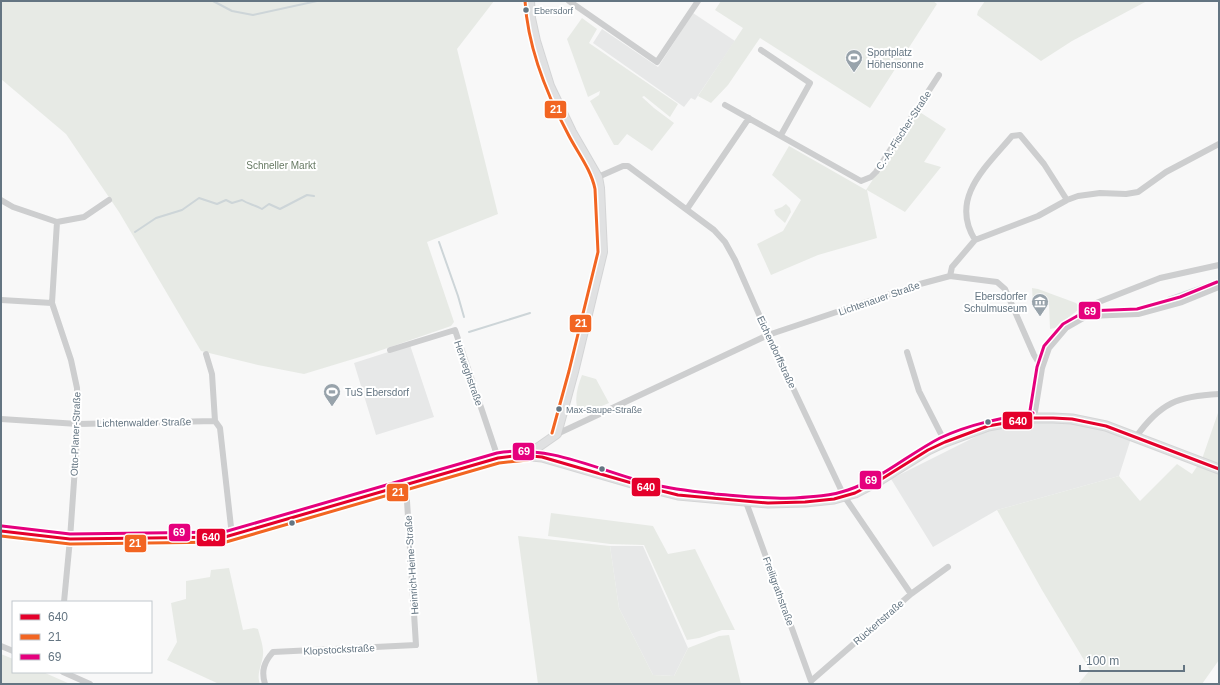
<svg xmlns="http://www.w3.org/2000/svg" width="1220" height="685" viewBox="0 0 1220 685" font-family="Helvetica,sans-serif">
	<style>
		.built { fill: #e7e8e8 }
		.green { fill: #e7eae5 }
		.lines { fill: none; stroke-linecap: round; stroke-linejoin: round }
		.stream { stroke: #cdd5d8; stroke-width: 2 }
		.secondary-casing { stroke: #d4d5d6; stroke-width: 10 }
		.primary-casing { stroke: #d4d5d6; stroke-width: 11 }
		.street { stroke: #cdcecf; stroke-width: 6 }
		.secondary { stroke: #e0e1e2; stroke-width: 8 }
		.primary { stroke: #e0e1e2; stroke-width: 9 }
		.bus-1-casing { stroke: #fff; stroke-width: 6 }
		.bus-2-casing { stroke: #fff; stroke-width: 6 }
		.bus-3-casing { stroke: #fff; stroke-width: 6 }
		.bus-1 { stroke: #e4002b; stroke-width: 3 }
		.bus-2 { stroke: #f26522; stroke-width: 3 }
		.bus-3 { stroke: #e5007d; stroke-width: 3 }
		.bus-dot { fill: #647582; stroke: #fff; stroke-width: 1.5 }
		.labels { text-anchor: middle; stroke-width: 4; stroke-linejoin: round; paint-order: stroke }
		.bus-label { font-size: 9px; fill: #647582; stroke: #fff; text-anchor: start }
		.poi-label { font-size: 10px; fill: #647582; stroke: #fff; text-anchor: start }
		.street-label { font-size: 10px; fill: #647582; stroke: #fff }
		.park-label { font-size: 10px; fill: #677a63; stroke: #fff }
		.line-badge { stroke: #fff; stroke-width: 1.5 }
		.badge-label { font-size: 11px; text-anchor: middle; font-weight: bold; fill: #fff }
	</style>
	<rect width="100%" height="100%" fill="#f8f8f8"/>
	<path class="built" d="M693 13 735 41 695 100 691 98 684 107 593 43 602 29 658 67Z
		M410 345 434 417 376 435 354 363Z
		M1039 414 1133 432 1119 476 997 510 933 547 891 479 1015 417Z
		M610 546H643L688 648 674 676 653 675 619 608Z"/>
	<path class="green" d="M1 1H494L457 49 498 214 427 242 454 322 451 326 373 353 304 374 258 365 201 351 119 212 66 134 1 79Z
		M721 1H933L937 4 870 108 760 38 728 85 711 103 698 96 743 28 715 10Z
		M985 1H1147L1072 41 1041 61 977 15 978 11Z
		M582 18 597 29 589 43 678 104 670 117 644 96 642 97 654 108 674 123 652 151 627 134 618 145H614L590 101 599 95 600 91 588 97 567 39Z
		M918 111 946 129 924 162 941 167 905 212 867 190 877 238 818 255 771 275 757 244 783 231 801 200 772 175 789 146 866 190Z
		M786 204 790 208 791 212 785 223 776 215 774 210 782 207Z
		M1032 288 1038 289 1076 303 1079 306 1078 310 1055 328 1050 329 1049 304 1033 303Z
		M582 375 596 379 609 403 580 415C573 402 577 388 582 375Z
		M1219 410V463L1202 459Z
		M1177 464 1192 474 1198 465 1219 473V660L1202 684H1078L1090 670 1042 590 997 510 1119 476 1140 501Z
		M551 513 653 526 668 554 695 549 735 630H722L699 638 687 640 644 545 610 544 548 536Z
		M518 536 610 546 619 608 653 675 674 676 688 648 719 636 729 635 741 684H538Z
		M229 568 243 630 254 628 258 629C260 637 264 647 263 655 262 665 256 674 260 684H219L167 660 177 642 171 603 186 599V581L210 577 211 570Z
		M1 654 13 659V672H43L70 684H1Z"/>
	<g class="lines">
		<path class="stream" d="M213 1 232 11 253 15 317 1
			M135 232 156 218 182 210 199 198 217 204 226 200 232 203 242 200C248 204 255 205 262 209L269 204 280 209 307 195 314 196
			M439 242 458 296 464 317
			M1168 298 1219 280
			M469 332 530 313"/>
		<defs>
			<path id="secondary" d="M527 455 557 434 574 372 603 252 600 188 598 177 572 132 550 86 536 41 531 18 530 1"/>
			<path id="primary" d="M1 531 70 539 225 537 498 458 521 455 542 457 642 486 678 495 768 503 805 502 834 499 855 493 880 480 928 450 945 442 988 426 1034 418H1053L1072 419 1106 426 1219 469"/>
		</defs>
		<use href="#secondary" class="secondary-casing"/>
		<use href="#primary" class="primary-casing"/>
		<path class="street" d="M569 1 657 62 698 1
			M761 50 810 83 781 135
			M725 105 861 181 871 177 876 172 939 75
			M598 177 623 166H628L714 230 725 242 735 260 768 335 844 496 911 594
			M1 200 13 207 57 222 84 217 109 200
			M687 209 749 118
			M57 222 52 303 71 360 77 388 78 424 70 539 64 602
			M975 240C949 198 986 167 1012 136L1020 135 1044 164 1067 200
			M950 276 952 267 975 240 1038 216 1067 200 1078 196 1100 193 1126 194 1138 192 1166 172 1219 144
			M1 300 52 303
			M1087 316 1086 307 1160 278 1219 265
			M390 350 455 330 498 458
			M907 352 919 391 945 442
			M206 354 212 374 215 421 220 428 232 536
			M1034 418 1042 368 1049 348 1066 328 1087 316 1138 314 1182 302 1219 287
			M1 419 78 424 215 421
			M557 434 768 335 920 284 950 276 997 282 1005 289 1034 355 1042 368
			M1136 437C1160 403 1178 396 1219 394
			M746 502 811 681 911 594 948 567
			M1 646 13 651
			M63 672 90 684
			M265 684C261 671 264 662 273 652L416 645 406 485"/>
		<use href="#secondary" class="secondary"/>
		<use href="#primary" class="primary"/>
		<defs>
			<path id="bus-1" d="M1 531 70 539 225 537 498 458 521 455 542 457 642 486 678 495 768 503 805 502 834 499 855 493 880 480 928 450 945 442 988 426 1034 418H1053L1072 419 1106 426 1219 469"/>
			<path id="bus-2" d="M525 1C528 48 546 93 568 134 577 152 591 169 595 189L598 252 569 371 552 433
				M1 536 70 544 226 542 499 463 528 460"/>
			<path id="bus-3" d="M1029 417 1037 367 1044 346 1063 324 1086 311 1137 309 1180 297 1217 282
				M2 526 70 534 224 532 497 453C548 444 598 470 647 483 669 489 692 491 715 494 741 496 768 499 794 498 812 497 831 496 848 490 881 479 909 454 940 438 970 424 1001 418 1033 413"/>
		</defs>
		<use href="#bus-1" class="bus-1-casing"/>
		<use href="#bus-2" class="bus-2-casing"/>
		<use href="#bus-3" class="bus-3-casing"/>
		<use href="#bus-1" class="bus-1"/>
		<use href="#bus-2" class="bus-2"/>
		<use href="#bus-3" class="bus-3"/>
	</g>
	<defs>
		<symbol id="stadium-pin" viewBox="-11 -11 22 30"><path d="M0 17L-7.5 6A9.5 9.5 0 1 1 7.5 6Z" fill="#98a3ab" stroke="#fff"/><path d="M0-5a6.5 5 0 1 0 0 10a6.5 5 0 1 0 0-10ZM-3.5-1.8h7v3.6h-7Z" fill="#fff"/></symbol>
		<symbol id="museum-pin" viewBox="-11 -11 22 30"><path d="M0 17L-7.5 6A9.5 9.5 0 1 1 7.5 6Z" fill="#98a3ab" stroke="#fff"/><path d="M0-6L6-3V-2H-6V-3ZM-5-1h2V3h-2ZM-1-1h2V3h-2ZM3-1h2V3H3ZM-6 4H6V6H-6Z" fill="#fff"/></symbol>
	</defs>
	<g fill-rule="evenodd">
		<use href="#stadium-pin" x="844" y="48" width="20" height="27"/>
		<use href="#museum-pin" x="1030" y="292" width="20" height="27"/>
		<use href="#stadium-pin" x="322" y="382" width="20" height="27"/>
	</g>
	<g class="bus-dot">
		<circle cx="526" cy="10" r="3.5"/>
		<circle cx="559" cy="409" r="3.5"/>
		<circle cx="988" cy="422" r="3.5"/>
		<circle cx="602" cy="469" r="3.5"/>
		<circle cx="292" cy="523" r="3.5"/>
	</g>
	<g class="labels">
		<g class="bus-label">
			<text x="534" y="14">Ebersdorf</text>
			<text x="566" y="413">Max-Saupe-Straße</text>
		</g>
		<g class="poi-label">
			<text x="867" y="56">Sportplatz<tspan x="867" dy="12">Höhensonne</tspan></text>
			<text x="1027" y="300" text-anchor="end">Ebersdorfer<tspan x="1027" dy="12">Schulmuseum</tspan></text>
			<text x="345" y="396">TuS Ebersdorf</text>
		</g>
		<g class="street-label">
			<text transform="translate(903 130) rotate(-57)" y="4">C.-A.-Fischer-Straße</text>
			<text transform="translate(879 298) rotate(-19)" y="4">Lichtenauer Straße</text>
			<text transform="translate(777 352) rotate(65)" y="4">Eichendorffstraße</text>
			<text transform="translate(469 373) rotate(71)" y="4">Herweghstraße</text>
			<text transform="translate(144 422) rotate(-1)" y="4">Lichtenwalder Straße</text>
			<text transform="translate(75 434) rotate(-88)" y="4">Otto-Planer-Straße</text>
			<text transform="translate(411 565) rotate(-94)" y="4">Heinrich-Heine-Straße</text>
			<text transform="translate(779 591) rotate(70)" y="4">Freiligrathstraße</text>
			<text transform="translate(878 622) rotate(-41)" y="4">Rückertstraße</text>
			<text transform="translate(339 649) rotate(-3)" y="4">Klopstockstraße</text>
		</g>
		<g class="park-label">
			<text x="281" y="169">Schneller Markt</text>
		</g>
	</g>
	<g class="line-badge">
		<rect x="544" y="100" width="23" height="19" rx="4" fill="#f26522"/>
		<rect x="1078" y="301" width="23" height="19" rx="4" fill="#e5007d"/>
		<rect x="569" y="314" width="23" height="19" rx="4" fill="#f26522"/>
		<rect x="1002" y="411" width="31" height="19" rx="4" fill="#e4002b"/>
		<rect x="512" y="442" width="23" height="19" rx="4" fill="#e5007d"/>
		<rect x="859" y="470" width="23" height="20" rx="4" fill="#e5007d"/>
		<rect x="631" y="477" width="30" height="20" rx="4" fill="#e4002b"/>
		<rect x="386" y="483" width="23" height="19" rx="4" fill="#f26522"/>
		<rect x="168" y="523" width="23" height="19" rx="4" fill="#e5007d"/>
		<rect x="196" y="528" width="30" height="19" rx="4" fill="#e4002b"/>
		<rect x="124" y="534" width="23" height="19" rx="4" fill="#f26522"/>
	</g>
	<g class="badge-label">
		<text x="556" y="113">21</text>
		<text x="1090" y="315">69</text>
		<text x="581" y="327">21</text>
		<text x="1018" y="425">640</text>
		<text x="524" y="455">69</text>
		<text x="871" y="484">69</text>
		<text x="646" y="491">640</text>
		<text x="398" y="496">21</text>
		<text x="179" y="536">69</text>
		<text x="211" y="541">640</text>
		<text x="135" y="547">21</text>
	</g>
	<rect width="1220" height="685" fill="none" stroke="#647582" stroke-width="4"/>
	<rect x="12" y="601" width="140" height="72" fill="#ffffff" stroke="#c1c8cd"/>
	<rect x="20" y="614" width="20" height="6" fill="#e4002b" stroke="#c1c8cd"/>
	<text x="48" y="621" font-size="12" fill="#647582">640</text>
	<rect x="20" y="634" width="20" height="6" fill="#f26522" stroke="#c1c8cd"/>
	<text x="48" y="641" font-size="12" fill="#647582">21</text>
	<rect x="20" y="654" width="20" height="6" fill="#e5007d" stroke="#c1c8cd"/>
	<text x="48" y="661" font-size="12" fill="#647582">69</text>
	<path d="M1080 665v6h104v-6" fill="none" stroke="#647582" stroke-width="2"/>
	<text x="1086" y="665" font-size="12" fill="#647582" stroke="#ffffff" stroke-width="3" paint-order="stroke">100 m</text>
</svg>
